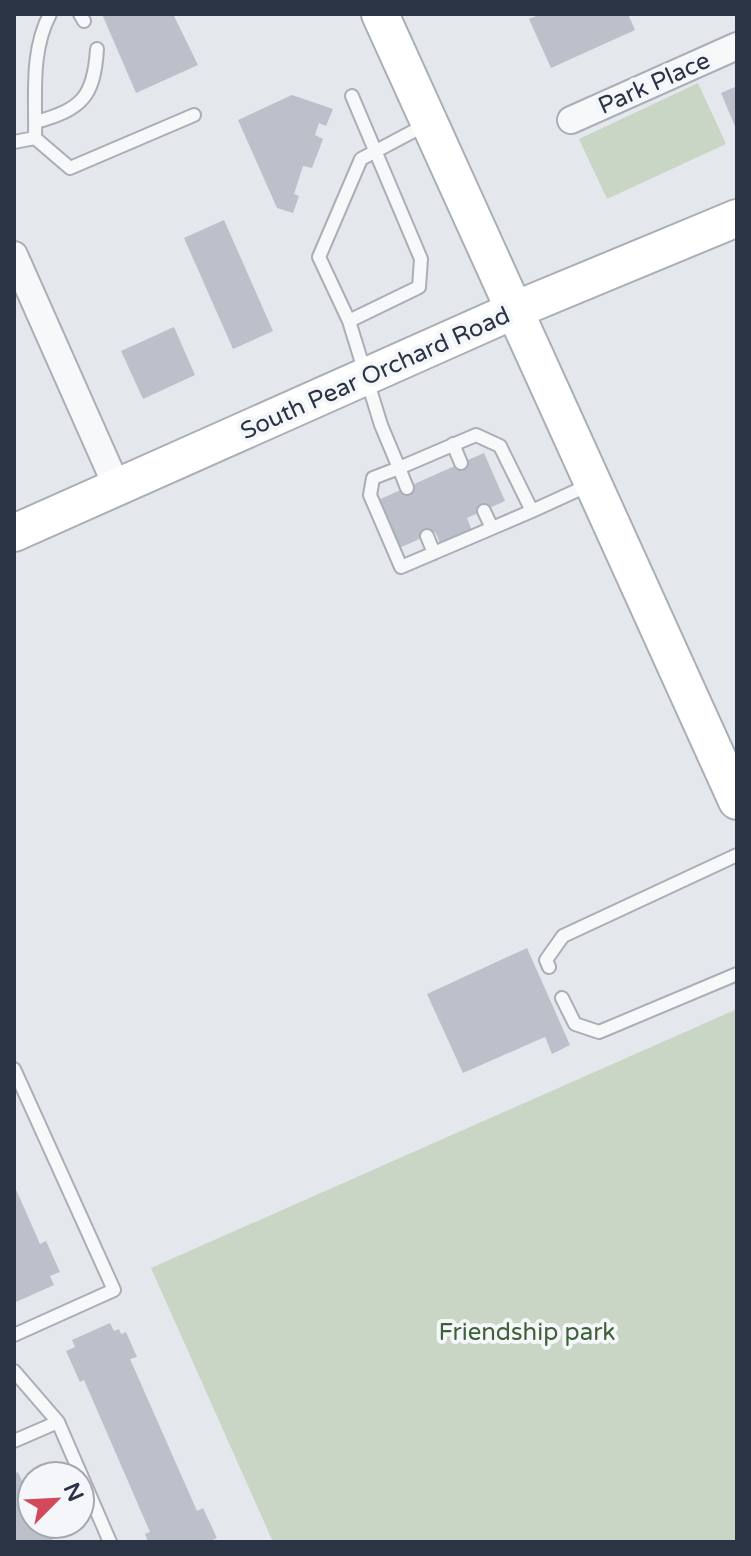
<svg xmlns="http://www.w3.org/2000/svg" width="751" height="1556" viewBox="0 0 751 1556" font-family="'Varela Round',sans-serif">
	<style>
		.green { fill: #c9d6c5 }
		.building { fill: #bbc0ca }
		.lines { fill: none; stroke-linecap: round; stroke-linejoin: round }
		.lane-casing { stroke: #a9aeb7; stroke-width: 16 }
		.street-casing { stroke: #a9aeb7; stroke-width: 30 }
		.secondary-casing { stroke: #a9aeb7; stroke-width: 40 }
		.lane { stroke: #f7f8fa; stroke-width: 12 }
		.street { stroke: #f7f8fa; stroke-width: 26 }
		.secondary { stroke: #fff; stroke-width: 36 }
		.labels { text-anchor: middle; stroke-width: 8; stroke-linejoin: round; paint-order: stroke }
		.street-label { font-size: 24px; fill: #2b3445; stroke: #f4f6f9 }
		.park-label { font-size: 24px; fill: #3f6138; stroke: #f4f6f9 }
	</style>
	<rect width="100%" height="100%" fill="#e4e7ec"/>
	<path class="green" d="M698 83 726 144 607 199 579 139Z
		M737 1009V1542H273L151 1268Z"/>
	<path class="building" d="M102 14H173L198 65 136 93Z
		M541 14H628L635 30 551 68 529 19Z
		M737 86V131L721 93Z
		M292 95 333 109 326 126 319 123 315 135 323 139 312 168 303 166 294 194 299 196 293 213 277 208 238 120Z
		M224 220 273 331 233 349 184 238Z
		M174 327 195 375 143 399 121 351Z
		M484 453 505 501 467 518 472 531 441 545 435 532 397 549 376 501Z
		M527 948 570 1045 552 1054 545 1037 463 1073 427 994Z
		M14 1185 40 1244 46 1241 60 1272 50 1276 54 1285 16 1302Z
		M110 1323 114 1331 119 1329 121 1334 126 1332 137 1357 130 1359 197 1511 203 1508 217 1538 208 1542H148L145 1534 150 1532 84 1380 80 1382 66 1351 75 1347 72 1340Z
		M18 1472 22 1481 27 1478 29 1484 32 1483V1524H45L53 1542H14V1474Z"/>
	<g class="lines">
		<defs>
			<path id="lane" d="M80 14 84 21
				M36 122C82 109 94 97 97 49
				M35 138C36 96 30 52 50 14
				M14 142 35 138 70 168 194 115
				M349 321 419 287 421 259 352 96
				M453 444 461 463
				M407 488 399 468 373 478 370 495 401 567 532 511 500 446 476 435 399 468 381 425 349 321 319 257 361 159 427 124
				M484 511 492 528
				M532 511 591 484
				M427 536 434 553
				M549 967 546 960 563 936 737 855
				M562 998 575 1024 599 1032 737 974
				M14 1069 114 1290 14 1335
				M14 1371 58 1422 110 1542
				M14 1441 58 1422"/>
			<path id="street" d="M571 120 737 46
				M14 255 117 487"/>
			<path id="secondary" d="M380 14 737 801
				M14 533 515 310 737 218"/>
		</defs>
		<use href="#lane" class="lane-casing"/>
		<use href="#street" class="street-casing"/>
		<use href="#secondary" class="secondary-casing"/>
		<use href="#lane" class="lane"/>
		<use href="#street" class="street"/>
		<use href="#secondary" class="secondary"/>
	</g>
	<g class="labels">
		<g class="street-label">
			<text transform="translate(654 83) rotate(-24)" y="8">Park Place</text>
			<text transform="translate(375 373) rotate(-24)" y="8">South Pear Orchard Road</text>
		</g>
		<g class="park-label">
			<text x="527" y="1340">Friendship park</text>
		</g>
	</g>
	<rect width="751" height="1556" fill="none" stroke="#2b3445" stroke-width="32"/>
	<g transform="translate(56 1500) rotate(66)"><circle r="38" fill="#f4f6f9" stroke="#a4a8b1" stroke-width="2"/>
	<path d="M0-6L14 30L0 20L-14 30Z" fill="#d1495b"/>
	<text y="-12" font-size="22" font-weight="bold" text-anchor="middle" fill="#2b3445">N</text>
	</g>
</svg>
